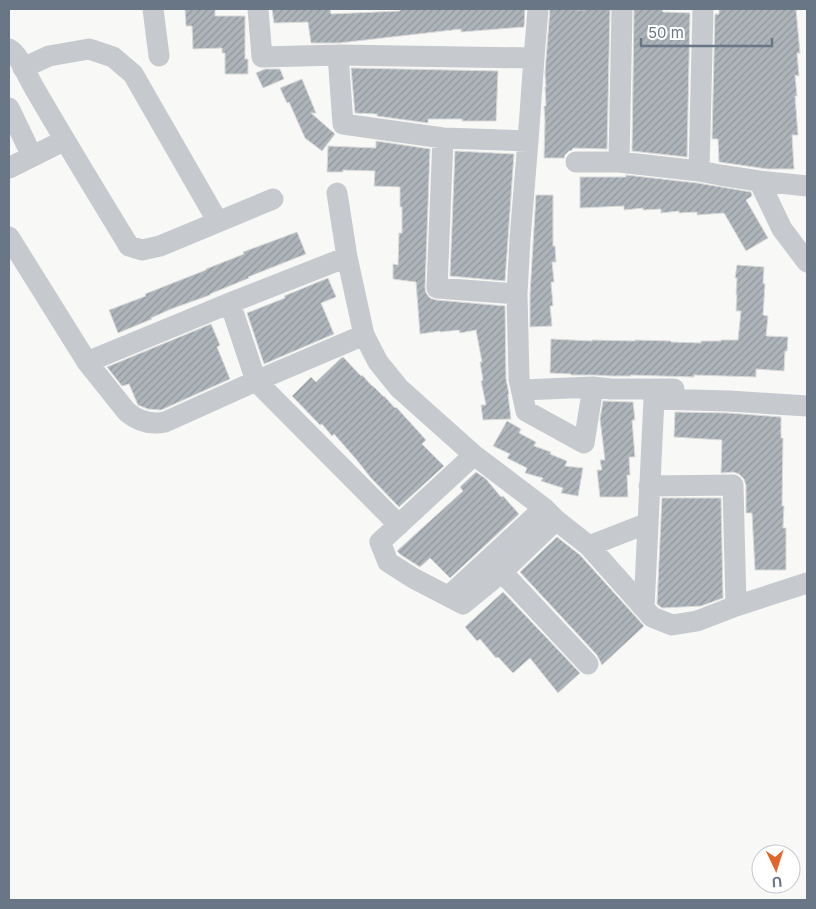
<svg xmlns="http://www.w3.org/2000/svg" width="816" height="909" viewBox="0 0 816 909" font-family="Inter,sans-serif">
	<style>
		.building { fill: url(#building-hatch); stroke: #dadad8 }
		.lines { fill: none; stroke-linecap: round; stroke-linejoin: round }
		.minor { stroke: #c6c9cd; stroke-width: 21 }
	</style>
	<defs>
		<pattern id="building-hatch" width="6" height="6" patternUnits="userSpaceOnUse" patternTransform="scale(1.25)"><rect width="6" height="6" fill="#adb4ba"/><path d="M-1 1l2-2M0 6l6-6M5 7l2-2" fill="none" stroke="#91979d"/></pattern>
	</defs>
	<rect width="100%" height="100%" fill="#f8f8f6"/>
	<path class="building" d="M185 9H215V16H245V59H248V74H225V53H222V48L193 49 192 26H186Z
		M272 9H330L331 14 400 11V9H525L524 27 461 32V29L339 43H311L308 22 274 23Z
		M550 9 585 10V9H610L607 149 573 148 572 150 569 151 565 155 564 158H544L545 121 544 106H546L545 87H546L545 73Z
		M634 9H662L663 12 690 13 687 157 632 151Z
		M719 9H796L800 53H797L799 76 795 75 797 96H795L798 135H792L794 169H768L719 162 718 139H712L715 14H719Z
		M351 68 498 71 496 121H462V119H428V123L377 116V114L355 113Z
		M265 69H280L284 79 263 88 256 73Z
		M302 79 316 113H311L335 134 322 151 305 138 289 102 287 103 280 88Z
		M376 141 430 149 425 288 426 293 430 298 436 300 505 306 506 379 509 394H508L511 419 483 420 481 405H486L481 381 483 380 480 362H482L476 330 460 333 459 330 440 332V331L420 334 416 282 393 279V264L398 265 399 233H402V207H400V187L374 186 375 171 343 170V172H327L328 146 376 148Z
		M455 151 514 154 505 281 450 276Z
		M626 175 697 183 751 192 752 196 746 200 768 238 746 251 724 213 697 215V212L679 213V211L661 213V209L643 210V208L624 210V206L580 208V177H626Z
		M536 195H553V246H555L556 262H552L554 282H551L553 306H550L552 326 530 327V294Z
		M297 232 306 254 248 277 249 278 210 294V295L171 309 151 318 152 319 118 333 109 310 146 296 145 294 206 270V269L244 254 243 252Z
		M737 265 764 267 763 283 765 284 763 315 768 316 766 336 788 337 787 351H785L784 371 756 369V377L694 375V377L630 375 631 376H612L594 375H571V374L550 373 551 339 592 341V340L635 341V340L671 341V342L701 343V341H721V340H738L741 311H736L737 295H736L737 278H735Z
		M328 278 336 297 321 303 334 334 264 364 247 313 285 298 284 296Z
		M211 324 220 345 217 347 230 379 161 410 148 409 138 405 129 384 122 386 107 367Z
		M343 357 361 376 362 375 372 386H373L384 397V396L395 408 396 407 417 430 426 440 422 444 444 466 399 507 371 478 356 459 334 434 332 436 322 424 320 425 292 396 311 377 316 382 340 359Z
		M603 401 633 402 635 420H632L635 457H629L630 475H627L628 497H600L597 470H602L600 460H605L600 419Z
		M675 412 728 413 781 417V438H783L782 506H784L783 528H786V570H755L752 513H746V485L744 479 739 474 733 472 721 473 722 440 674 437Z
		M507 421 521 429 519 433 536 442 534 446 551 452 550 454 567 461 565 466 583 468 578 496 561 493 563 488 541 481 543 478 525 473 527 468 507 458 510 454 493 446Z
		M476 472 486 479 501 497 503 496 519 514 450 578 430 558 420 567 401 555 397 551 463 491 460 487Z
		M662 498H721L723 598 701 606 662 608 657 604Z
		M557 537 580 555 644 626 602 665 597 655 520 572Z
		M503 592 580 673 558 693 530 658 513 673 498 657 496 658 480 639 477 641 465 627Z"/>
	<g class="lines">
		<path class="minor" d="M153 9 159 56
			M258 9 262 57 338 55 534 58 528 141 520 239 517 294 519 379 526 411 584 443 593 387
			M9 49C18 53 27 75 32 84 63 138 96 192 129 246L142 250 160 246 273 199
			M338 55 343 124 443 138 528 141
			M534 58 538 9
			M23 68 49 56 89 49 113 57 133 74 218 222
			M9 108 32 156
			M443 138 437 288 517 294
			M576 162H619L699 171 720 175 759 181 782 229 807 262
			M619 162 622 9
			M9 168 65 140
			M699 171 703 9
			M759 181 807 186
			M337 193 347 257 364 335
			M9 237 87 362 127 412C138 421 151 425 165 422L256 381 364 335 378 362 399 388 474 455 544 508 556 520 589 546 652 617 672 625 697 621 736 606 807 583
			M230 303 256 381 399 525
			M87 362 230 303 347 257
			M522 390 593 387 611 389H674
			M474 455 380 542 388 562 413 578 463 604 502 572 556 520
			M649 486 733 485 736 606
			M589 546 648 523
			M502 572 588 664
			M449 596 544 508
			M644 608 654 399 729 401 807 406"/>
	</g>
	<rect width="816" height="909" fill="none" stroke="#687686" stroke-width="20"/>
	<g transform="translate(776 869) rotate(176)"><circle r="24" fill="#ffffff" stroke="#c3c8cf"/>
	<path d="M0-4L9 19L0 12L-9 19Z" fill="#e2652c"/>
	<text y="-8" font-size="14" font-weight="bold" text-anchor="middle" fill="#687686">U</text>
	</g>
	<path d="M641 38v8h131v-8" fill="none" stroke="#687686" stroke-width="2.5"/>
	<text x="648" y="38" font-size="15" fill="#687686" stroke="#ffffff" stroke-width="4" paint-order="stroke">50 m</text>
</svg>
